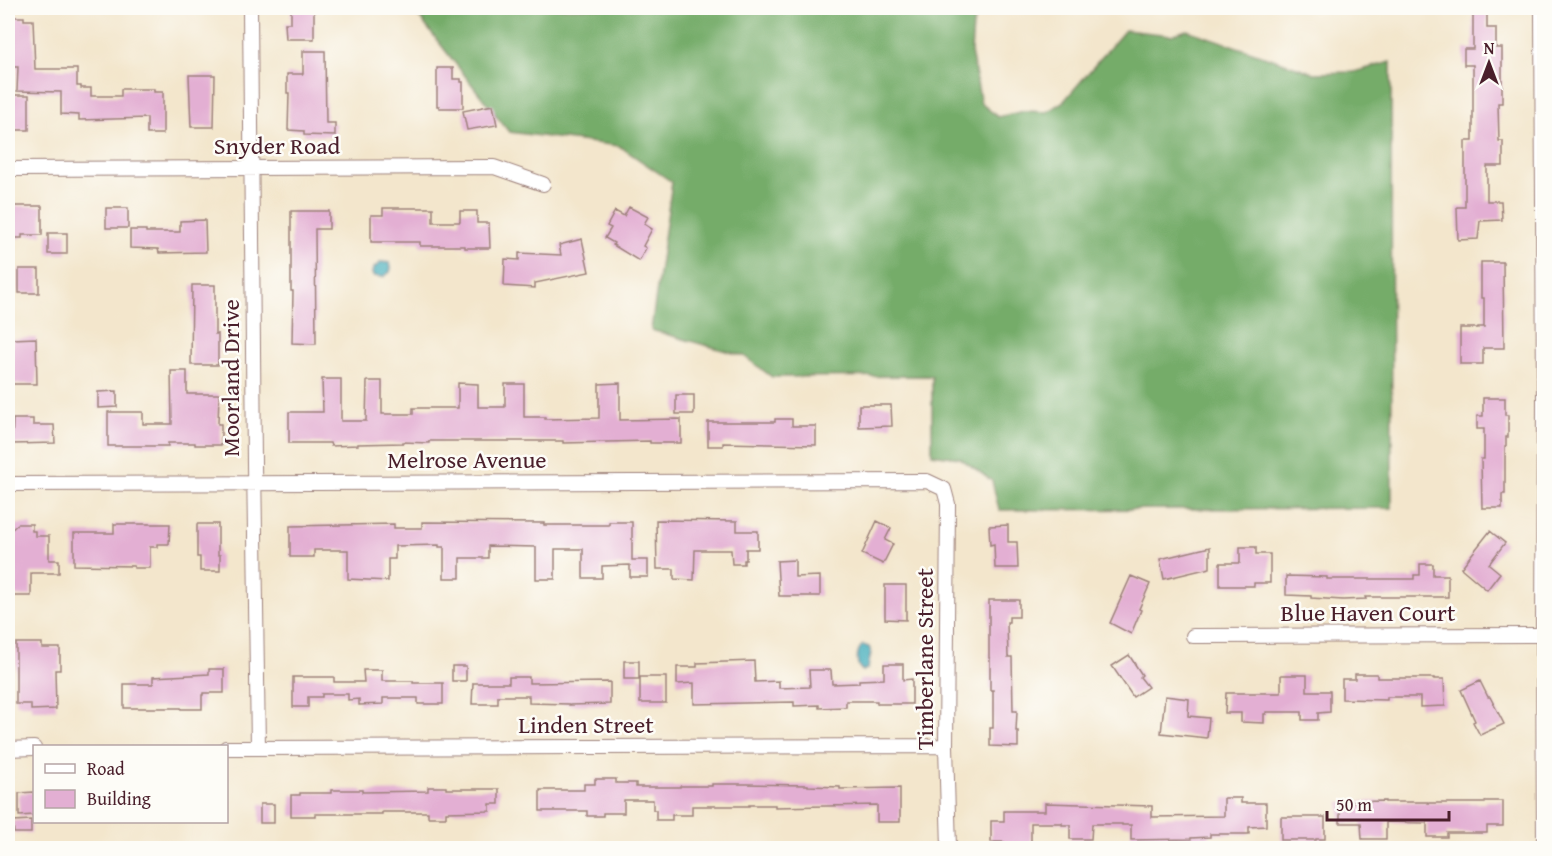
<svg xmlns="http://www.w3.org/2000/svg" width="1552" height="856" viewBox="0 0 1552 856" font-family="'Gentium Book Plus',serif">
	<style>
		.forest { fill: #75ac69; stroke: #60664a; stroke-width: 1.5 }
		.water { fill: #3cabba; stroke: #436572; stroke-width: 1.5 }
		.building { fill: #e3afd3 }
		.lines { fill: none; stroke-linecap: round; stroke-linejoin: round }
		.street-casing { stroke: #9e827c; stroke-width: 16 }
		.street { stroke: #fff; stroke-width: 14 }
		.labels { text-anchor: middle; stroke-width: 5; stroke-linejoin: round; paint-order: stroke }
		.street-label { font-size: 24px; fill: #4a1f2b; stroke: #fdfcf7 }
	</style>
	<rect width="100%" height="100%" fill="#fdfcf7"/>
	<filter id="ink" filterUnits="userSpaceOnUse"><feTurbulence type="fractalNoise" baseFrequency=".0167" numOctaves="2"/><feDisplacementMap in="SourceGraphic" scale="12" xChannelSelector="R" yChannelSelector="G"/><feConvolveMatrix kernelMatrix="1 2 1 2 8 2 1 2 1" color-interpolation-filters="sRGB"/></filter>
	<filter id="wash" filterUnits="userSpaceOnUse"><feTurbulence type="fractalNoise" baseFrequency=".008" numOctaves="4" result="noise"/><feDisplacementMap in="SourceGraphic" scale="24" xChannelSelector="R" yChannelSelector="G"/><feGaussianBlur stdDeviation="1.35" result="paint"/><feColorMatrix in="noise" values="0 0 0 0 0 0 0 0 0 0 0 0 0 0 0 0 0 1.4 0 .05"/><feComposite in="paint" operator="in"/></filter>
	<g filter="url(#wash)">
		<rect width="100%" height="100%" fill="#f3e6cc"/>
		<path class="forest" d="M412 8H977L979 12 973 25 971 52 981 103 998 117 1024 111 1047 112 1064 101 1125 30 1171 35 1187 30 1314 73 1354 72 1391 62 1392 508 999 510 992 481 960 458 932 454V376L772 377 744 356 651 330 672 182 619 146 509 132Z"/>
		<path class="water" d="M381 262 390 263 391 268 390 272 383 277 373 276 372 273 373 269Z
			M863 645 869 647 871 652 868 668 863 671C855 666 856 650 863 645Z"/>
		<g id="blocks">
			<path class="building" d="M291 8H314V39H286L285 23H291Z
				M1473 8H1487V28H1496V48H1502V103H1498L1499 141H1503V166H1487V201H1501L1502 220 1480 221 1478 239 1458 240 1457 207H1465V141H1473V65H1464V49H1473Z
				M8 17H24V20H33L35 69H77V86H81V88H91V96H121V89H154V92H163V134H147V118L79 120V115L61 114V92L17 91 18 67H8Z
				M303 51H325L326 123H335V136L304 135V131L288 130 289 93H287V74H303Z
				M437 68H453V79H461V82H463V108H439V106H437Z
				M189 75H215L214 127H191Z
				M9 95H29V130H9V120H8Z
				M493 105 497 125 467 130 463 111Z
				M8 206H42V235H22V238H8Z
				M629 207 648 217 644 224 652 229 643 246 646 248 639 261 613 245 614 243 605 238 611 228 607 226 615 211 624 216Z
				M106 208H128V228H106Z
				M383 208H433V222H460V211H477V223H489L490 248H465V246H420V242H371V215H383Z
				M291 211H329V229H315L316 344 292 343 293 291H291Z
				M205 220 206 252 159 253 158 249 130 248V230H146V232H180V221Z
				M48 233H67V254H48Z
				M582 239 589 272 535 283V288L504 286 505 259 519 260V253L561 255 559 245Z
				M1481 262H1503L1504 348H1483V364H1460V328H1478V327H1484V298H1481Z
				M19 269H39V293H19Z
				M192 285H215V334H218V365H191Z
				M36 338 37 384H12V339Z
				M171 371H187V394H219L218 424H221V445H195V443H168V446H108V412H143V424H172Z
				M322 379H341V421H366L367 381H382V414H413V408H458V383L478 384V407H505V384H524V417H545V419L599 418V384L620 383V420L681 419V443H650V441L563 443V441H429V443L403 442V443L358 444V445L331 446 330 443H289V412H323Z
				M117 391V407L98 408V392Z
				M676 395H694V414H676Z
				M1483 398H1505V415H1508V437H1506V446H1505V494H1502V508H1482L1481 459H1484V429H1477V416H1483Z
				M859 405H891L892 426 859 427Z
				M13 419H33V425H54L55 443 12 444Z
				M775 419H792V426H816V445L723 443V446H708V422H775Z
				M656 520 737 521V531H758V549H746V560H744V564H732L731 550H695L694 580 674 579V569H657Z
				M877 521 891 528 885 540 893 544 883 564 862 554Z
				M422 522 544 523V525H609V522H632V560H648V577H630V565L602 566V578H583V549H555V579H536V547L488 546V558H460V578H444V547H439V545L395 546V559H388V581L348 579V550H314V557H290V526L394 524V528H422Z
				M18 524H32V531H35V536H49V560H59V573H31V596H10L11 530Z
				M114 524H170L169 544H157V547H150V568H134V566L74 565V533H114Z
				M197 524H218V555H220V571H200V557H197Z
				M1008 525V542H1017L1018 568H995L994 544 990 545 989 526Z
				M1490 531 1505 543 1489 564 1500 573 1487 590 1461 568Z
				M1210 547V568L1164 579 1160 559Z
				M1240 547H1256V554H1270V583H1254V586H1220V563H1240Z
				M795 560V577L820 576V596H779L777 561Z
				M1420 564H1433V575H1448V597H1365L1366 599 1343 600 1311 598V596L1286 595V576L1327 577V579H1414V575H1420Z
				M1131 576 1150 584 1139 609 1141 610 1131 634 1110 623Z
				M885 585H906V620L885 619Z
				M989 600H1019V617H1009V622H1007L1008 657H1012L1013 711H1017L1016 731H1018V747L990 746V728H993V690H990V658H989Z
				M16 643H42V648H60V670H55L56 709 31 710V704H16Z
				M1129 655 1142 675 1140 677 1148 687 1133 697 1112 666Z
				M624 661H639V679H624Z
				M754 661 755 682 779 681V688L810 687 809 670H831L832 684 859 683V680L884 679V664H903V680L912 679V704H877V701H846V707L819 708V705L794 706V702L694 704V683L677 684V667H697V663Z
				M452 666H466V681H452Z
				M209 669H224V693H203V695H202V709H181V708H124V684H153V677L209 674Z
				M363 670H382V681H413V683H443V704H418V698H383V704L359 705V699L348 700V694H322V697H308V707H293V677H334V682H364Z
				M1355 674H1377V678H1434V679H1444L1445 706 1420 707V697H1387V700L1342 699V679H1355Z
				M1281 675H1307V691H1330V712L1318 713V720H1302V712H1266V714H1264V723L1241 722V713H1225L1226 693H1281Z
				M509 677H529V683L610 682V704L569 705V704L529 703V696H498V704H472L473 683H509Z
				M640 677H666V703H640Z
				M1480 681 1488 697H1490L1504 724 1480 735 1473 722 1475 721 1461 690Z
				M1165 696 1189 699 1188 716 1209 718 1207 738 1161 733Z
				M595 779H616V783H636V787H680V786H712V784H747L808 785V786L840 787V789L900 788V822H877V805L775 807V805H749V806H692V815H672V820H656V810H653V800H624V813H603V816H587V811H540V790H584V784H595Z
				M428 787H446V789H499V804H490V811L446 812V817H428V812H382V814H315V816H291V795H300V793H331V790H362V792L428 791Z
				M34 792V815L19 816V793Z
				M1224 798H1241V803H1266V826L1249 827V834H1210V837L1191 838V839L1131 840V825H1122V824H1092L1091 839H1070V825H1062V823H1031V844L1004 845V842H991V821H1004V811H1045V803L1152 806V817L1224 816Z
				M1385 801V802H1428V803H1485V801H1503V826H1487V833H1447V837H1427V823L1386 822V839H1362L1361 823H1340V802Z
				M260 804H274V823H260Z
				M1281 817H1325V839H1316V840H1281Z
				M31 820V833H14L13 821Z"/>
		</g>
	</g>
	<g filter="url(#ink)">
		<use href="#blocks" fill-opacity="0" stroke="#9e827c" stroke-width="1.5"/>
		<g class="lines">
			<defs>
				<path id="street" d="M250 8 254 463 258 748
					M1542 8 1544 401 1543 635 1544 847
					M8 169 494 167 543 184
					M8 484 927 481 944 489 948 504 946 746 949 848
					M1193 636 1543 635
					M226 748 946 746
					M8 749 34 748"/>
			</defs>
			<use href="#street" class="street-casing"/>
			<use href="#street" class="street"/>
		</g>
	</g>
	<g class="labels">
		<g class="street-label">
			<text x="277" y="154">Snyder Road</text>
			<text transform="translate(231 378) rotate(-90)" y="8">Moorland Drive</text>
			<text x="467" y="468">Melrose Avenue</text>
			<text x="1368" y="621">Blue Haven Court</text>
			<text transform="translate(925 659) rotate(-90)" y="8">Timberlane Street</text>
			<text x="586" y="733">Linden Street</text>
		</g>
	</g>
	<rect width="1552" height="856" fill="none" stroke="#fdfcf7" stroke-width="30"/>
	<rect x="33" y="745" width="195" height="78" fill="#fdfcf7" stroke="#b5a4a5" stroke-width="1.5"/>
	<rect x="45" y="764" width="30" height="9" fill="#ffffff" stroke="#b5a4a5" stroke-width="1.5"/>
	<text x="87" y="775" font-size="18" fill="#4a1f2b">Road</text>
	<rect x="45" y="790" width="30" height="18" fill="#e3afd3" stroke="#b5a4a5" stroke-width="1.5"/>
	<text x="87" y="805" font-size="18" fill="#4a1f2b">Building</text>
	<g transform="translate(1489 63)" stroke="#fdfcf7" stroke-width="4.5" paint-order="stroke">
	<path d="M0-4.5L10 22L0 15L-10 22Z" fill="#4a1f2b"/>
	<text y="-9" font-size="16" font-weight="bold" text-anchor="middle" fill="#4a1f2b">N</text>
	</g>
	<path d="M1327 811v9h122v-9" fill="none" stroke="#4a1f2b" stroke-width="3"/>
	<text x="1336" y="811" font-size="18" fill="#4a1f2b" stroke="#fdfcf7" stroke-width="4.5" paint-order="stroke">50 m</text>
</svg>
